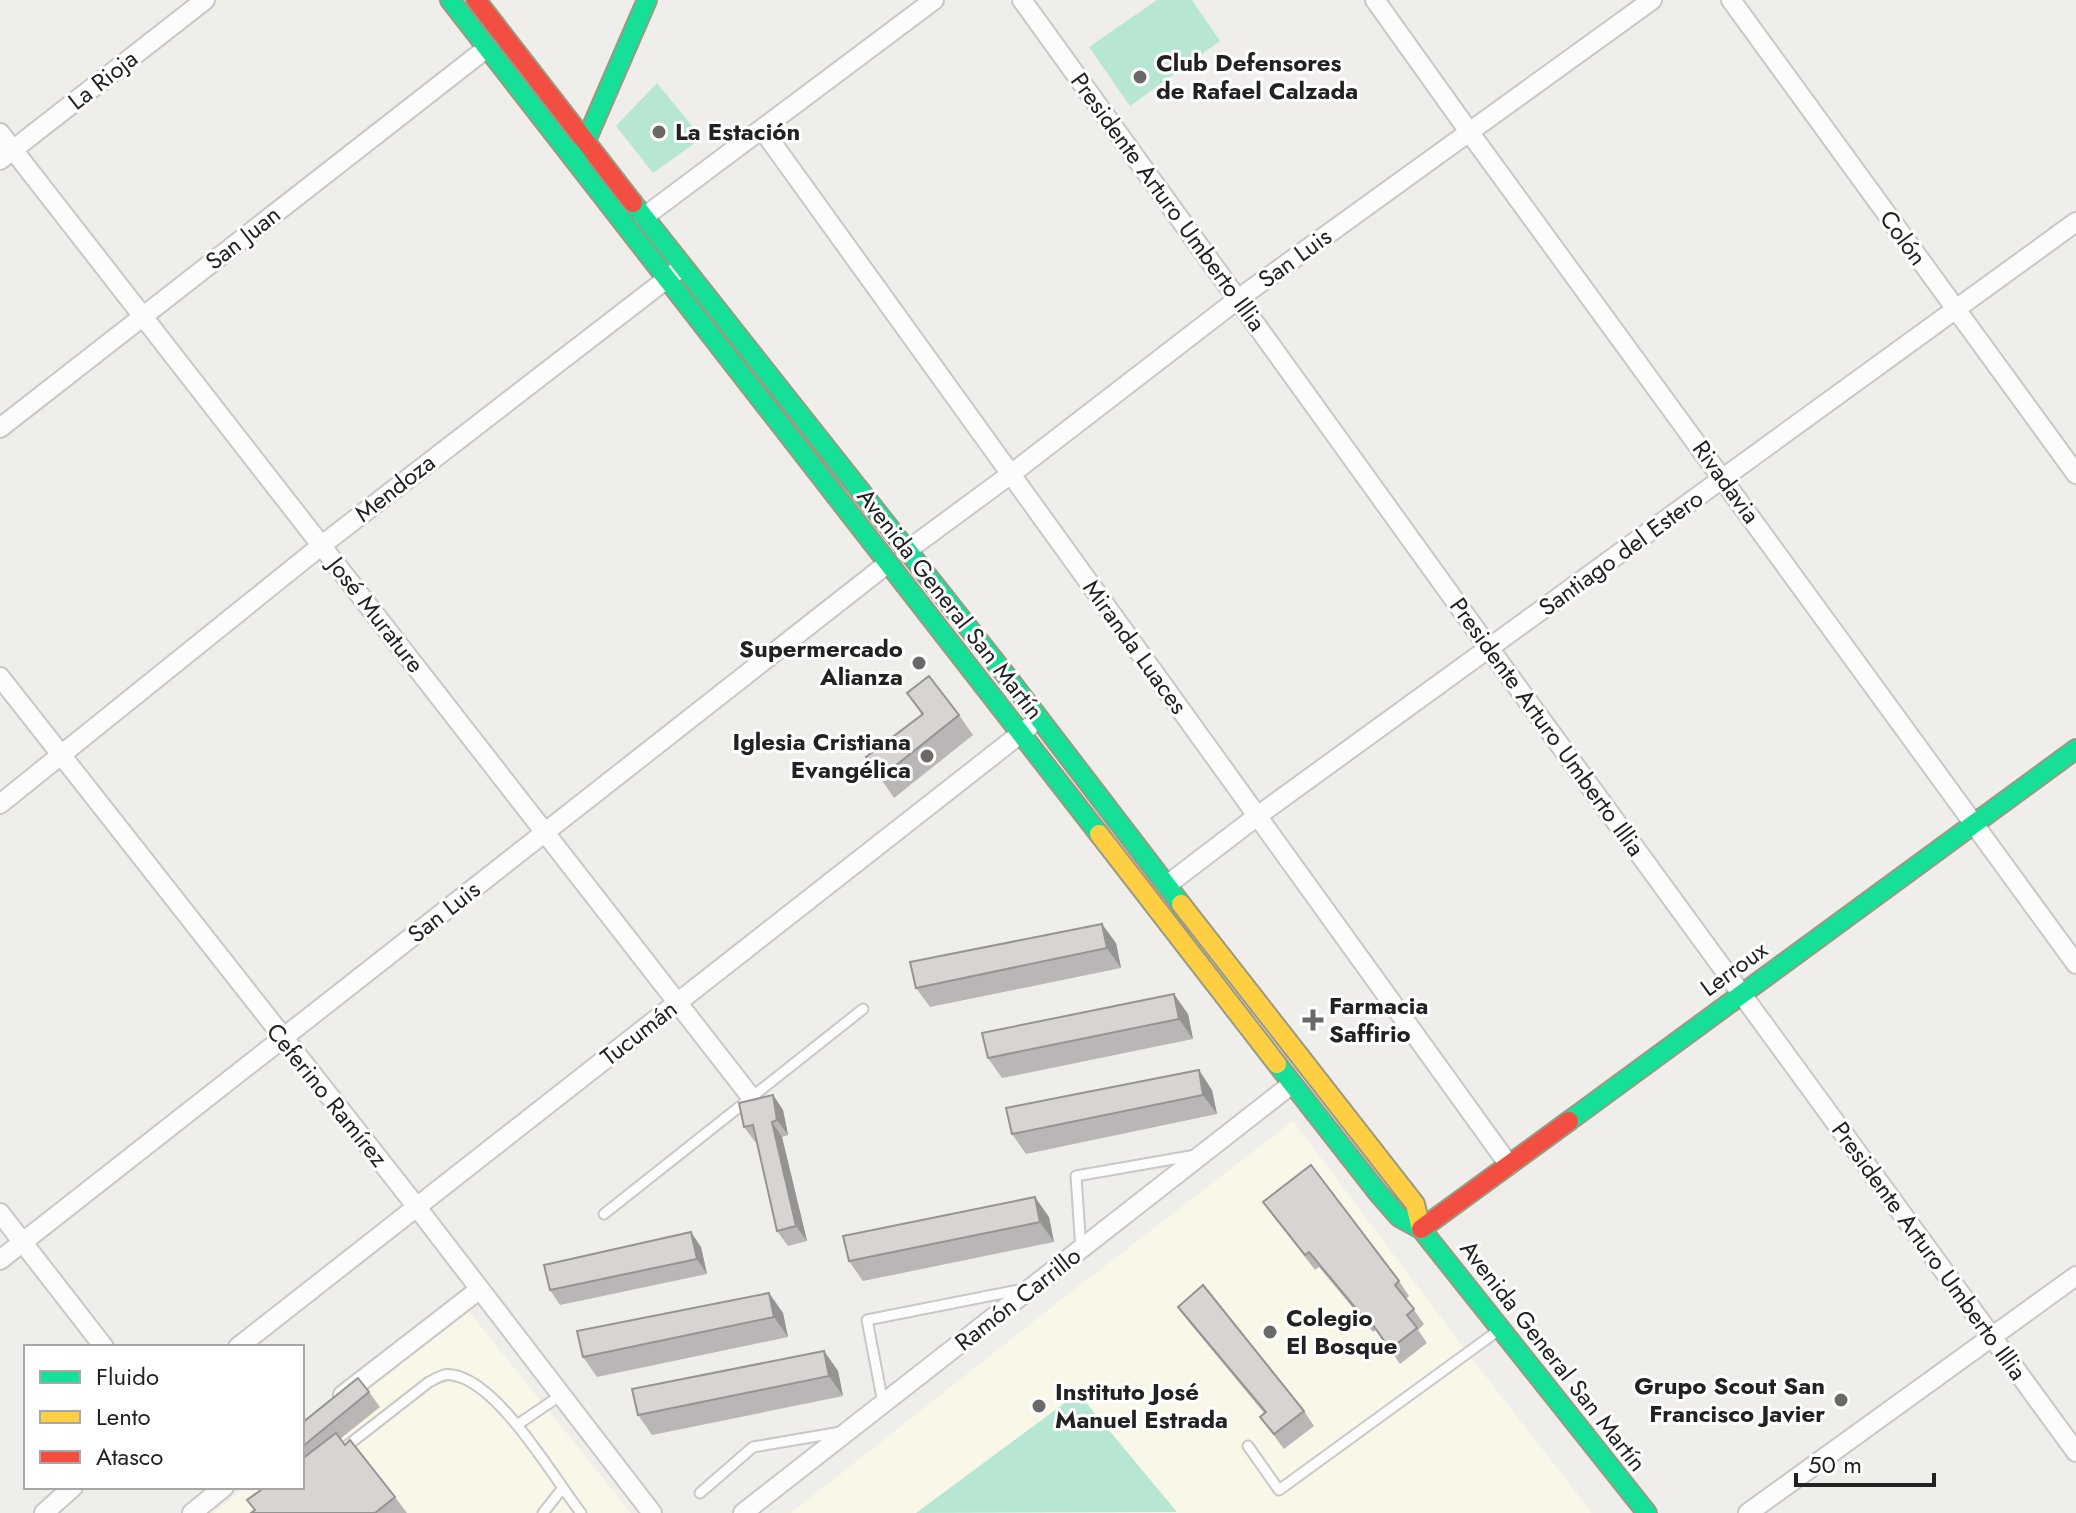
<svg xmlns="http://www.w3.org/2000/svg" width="2076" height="1513" viewBox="0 0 2076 1513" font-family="Jost,sans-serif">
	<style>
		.education { fill: #f8f7e8 }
		.pitch { fill: #b7e6d2 }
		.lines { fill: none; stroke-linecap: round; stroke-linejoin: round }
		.lane-casing { stroke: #c9c8c7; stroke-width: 13 }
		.street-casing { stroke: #c9c8c7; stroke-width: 22 }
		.fast-casing { stroke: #999a82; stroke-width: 22 }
		.slow-casing { stroke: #999a82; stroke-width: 22 }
		.jam-casing { stroke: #999a82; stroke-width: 22 }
		.lane { stroke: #fdfcfc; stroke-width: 9 }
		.street { stroke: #fdfcfc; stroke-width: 18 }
		.fast { stroke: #16e098; stroke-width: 18 }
		.slow { stroke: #ffcf43; stroke-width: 18 }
		.jam { stroke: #f24e42; stroke-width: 18 }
		.wall { fill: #b9b6b5 }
		.shaded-wall { fill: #969493 }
		.building { fill: #d7d4d2; stroke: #969493; stroke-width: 2 }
		.poi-dot { fill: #6a6968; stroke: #fff; stroke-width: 3 }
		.labels { text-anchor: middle; stroke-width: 6; stroke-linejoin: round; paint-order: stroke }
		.poi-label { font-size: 24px; font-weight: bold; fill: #222; stroke: #fff; text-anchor: start }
		.street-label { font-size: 24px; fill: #222; stroke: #fff }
	</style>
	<rect width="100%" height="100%" fill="#f0eeeb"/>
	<path class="education" d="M1293 1121 1476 1364 1592 1513H791L1062 1299Z
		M468 1311 631 1513H213L246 1487H302V1442Z"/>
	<path class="pitch" d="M1157 0H1192L1220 41 1130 106 1089 47Z
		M657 83 702 138 653 173 616 126Z
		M1078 1393 1177 1512 916 1513Z"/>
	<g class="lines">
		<defs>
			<path id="lane" d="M604 1214 863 1009
				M1081 1250 1076 1176 1196 1155
				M883 1403 867 1320 1024 1289
				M517 1425 561 1395
				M1248 1446 1279 1490 1499 1330
				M343 1449 429 1382C437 1378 444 1373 452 1375 498 1381 553 1477 581 1513
				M700 1493 753 1447 841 1432
				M543 1513 562 1489"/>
			<path id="street" d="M1022 0 1489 648 2076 1452
				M1375 0 1470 133 2076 964
				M1731 0 2076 474
				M762 129 1509 1165
				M0 133 751 1097
				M0 160 205 0
				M644 217 934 0
				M0 428 487 48
				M905 552 1011 474 1238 299 1652 0
				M0 677 416 1206 652 1513
				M0 804 322 545 677 271
				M1167 885 1256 817 2076 222
				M0 1213 104 1347
				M0 1260 887 564
				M238 1347 1029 727
				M343 1395 480 1289
				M44 1513 73 1487
				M192 1513 224 1487
				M743 1513 1292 1084
				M1748 1513 2076 1276"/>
			<path id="fast" d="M450 0 1099 834
				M581 152 647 0
				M633 203 1012 683 1181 904
				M1277 1064 1378 1193 1399 1217 1421 1229 1647 1513
				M1569 1121 2076 749"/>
			<path id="slow" d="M1099 834 1277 1064
				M1181 904 1415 1204 1421 1229"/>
			<path id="jam" d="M476 0 633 203
				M1421 1229 1569 1121"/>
		</defs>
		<use href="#lane" class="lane-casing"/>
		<use href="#street" class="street-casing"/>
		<use href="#fast" class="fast-casing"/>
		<use href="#slow" class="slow-casing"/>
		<use href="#jam" class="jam-casing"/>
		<use href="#lane" class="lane"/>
		<use href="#street" class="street"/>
		<use href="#fast" class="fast"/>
		<use href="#slow" class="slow"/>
		<use href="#jam" class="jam"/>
	</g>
	<path class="wall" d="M907 693 959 715 973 735 894 798 866 757 922 715Z
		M1116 943 1121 968 930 1007 916 988Z
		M1188 1014 1193 1039 1002 1078 988 1058Z
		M1212 1090 1217 1114 1026 1154 1012 1134Z
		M773 1095 783 1110 788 1135 782 1137 807 1241 788 1246 777 1231 757 1141 755 1142 744 1127Z
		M1263 1202 1399 1281 1409 1296 1406 1299 1424 1324 1418 1330 1427 1343 1400 1364 1376 1330 1373 1332 1319 1267 1315 1270Z
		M1049 1217 1054 1242 863 1281 849 1261Z
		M701 1247 707 1274 560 1305 550 1290Z
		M769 1293 783 1313 788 1337 597 1377 583 1357Z
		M1178 1307 1304 1411 1314 1426 1284 1449 1260 1417 1264 1413 1189 1322Z
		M824 1351 838 1371 843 1396 652 1435 638 1415Z
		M369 1392 380 1407 340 1439 395 1497 407 1513H251L254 1510 247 1500 302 1487V1423Z"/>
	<path class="shaded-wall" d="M1102 924 1116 943 1121 968 1107 948Z
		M1174 994 1188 1014 1193 1039 1179 1019Z
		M1199 1070 1212 1090 1217 1114 1203 1095Z
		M773 1095 783 1110 788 1135 777 1120Z
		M772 1122 782 1137 807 1241 796 1226Z
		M1035 1197 1049 1217 1054 1242 1040 1222Z
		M691 1232 701 1247 707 1274 697 1259Z
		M769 1293 783 1313 788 1337 774 1317Z
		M824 1351 838 1371 843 1396 829 1376Z"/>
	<path class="building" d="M929 676 959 715 880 778 866 757 923 714 907 693Z
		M1102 924 1107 948 916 988 910 962Z
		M1174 994 1179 1019 988 1058 982 1033Z
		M1199 1070 1203 1095 1012 1134 1006 1108Z
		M773 1095 777 1120 772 1122 796 1226 777 1231 753 1125 744 1127 739 1103Z
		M1311 1165 1399 1281 1395 1285 1414 1309 1407 1315 1417 1328 1390 1349 1366 1315 1363 1317 1309 1252 1305 1255 1263 1202Z
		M1035 1197 1040 1222 849 1261 843 1236Z
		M691 1232 697 1259 550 1290 544 1265Z
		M1203 1285 1304 1411 1274 1434 1260 1417 1266 1412 1178 1307Z
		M769 1293 774 1317 583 1357 577 1331Z
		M824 1351 829 1376 638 1415 632 1389Z
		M358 1378 369 1392 302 1447V1423Z
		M336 1433 345 1445 350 1440 395 1497 375 1513H251L255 1510 247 1500 265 1487H302V1459Z"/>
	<g class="poi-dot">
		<circle cx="1140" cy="77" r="8"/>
		<circle cx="659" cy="132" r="8"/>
		<circle cx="919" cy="663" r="8"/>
		<circle cx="927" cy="756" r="8"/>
		<path d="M1309 1008h8v8h8v8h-8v8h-8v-8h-8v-8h8z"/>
		<circle cx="1270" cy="1332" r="8"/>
		<circle cx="1841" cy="1400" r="8"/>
		<circle cx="1039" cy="1406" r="8"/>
	</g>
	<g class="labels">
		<g class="poi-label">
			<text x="1156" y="71">Club Defensores<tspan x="1156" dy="28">de Rafael Calzada</tspan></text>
			<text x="675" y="140">La Estación</text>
			<text x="903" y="657" text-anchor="end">Supermercado<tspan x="903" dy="28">Alianza</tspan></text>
			<text x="911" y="750" text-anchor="end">Iglesia Cristiana<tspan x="911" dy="28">Evangélica</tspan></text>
			<text x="1329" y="1014">Farmacia<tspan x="1329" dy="28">Saffirio</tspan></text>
			<text x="1286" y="1326">Colegio<tspan x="1286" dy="28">El Bosque</tspan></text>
			<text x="1825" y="1394" text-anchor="end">Grupo Scout San<tspan x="1825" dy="28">Francisco Javier</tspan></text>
			<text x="1055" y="1400">Instituto José<tspan x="1055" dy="28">Manuel Estrada</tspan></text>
		</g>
		<g class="street-label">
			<text transform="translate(103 80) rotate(-38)" y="8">La Rioja</text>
			<text transform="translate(1168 202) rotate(54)" y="8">Presidente Arturo Umberto Illia</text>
			<text transform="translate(243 238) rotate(-38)" y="8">San Juan</text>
			<text transform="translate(1903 238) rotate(54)" y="8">Colón</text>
			<text transform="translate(1295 258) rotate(-36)" y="8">San Luis</text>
			<text transform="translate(1726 482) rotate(54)" y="8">Rivadavia</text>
			<text transform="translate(395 488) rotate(-38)" y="8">Mendoza</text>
			<text transform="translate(1621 553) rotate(-36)" y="8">Santiago del Estero</text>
			<text transform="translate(950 604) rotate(52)" y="8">Avenida General San Martín</text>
			<text transform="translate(376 615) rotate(52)" y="8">José Murature</text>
			<text transform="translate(1135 647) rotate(54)" y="8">Miranda Luaces</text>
			<text transform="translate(1547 727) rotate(54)" y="8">Presidente Arturo Umberto Illia</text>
			<text transform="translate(444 912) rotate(-38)" y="8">San Luis</text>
			<text transform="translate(1734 969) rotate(-36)" y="8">Lerroux</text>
			<text transform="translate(639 1033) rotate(-38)" y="8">Tucumán</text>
			<text transform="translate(327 1095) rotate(51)" y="8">Ceferino Ramírez</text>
			<text transform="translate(1929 1251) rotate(54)" y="8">Presidente Arturo Umberto Illia</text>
			<text transform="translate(1018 1299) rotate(-38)" y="8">Ramón Carrillo</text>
			<text transform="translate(1553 1356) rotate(52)" y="8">Avenida General San Martín</text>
		</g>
	</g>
	<rect x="24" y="1345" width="280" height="144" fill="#ffffff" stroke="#a7a7a7" stroke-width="2"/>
	<rect x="40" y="1371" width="40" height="12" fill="#16e098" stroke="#a7a7a7" stroke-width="2"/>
	<text x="96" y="1385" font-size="24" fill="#222222">Fluido</text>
	<rect x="40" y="1411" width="40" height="12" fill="#ffcf43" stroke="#a7a7a7" stroke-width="2"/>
	<text x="96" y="1425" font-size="24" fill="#222222">Lento</text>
	<rect x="40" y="1451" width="40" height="12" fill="#f24e42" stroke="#a7a7a7" stroke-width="2"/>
	<text x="96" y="1465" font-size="24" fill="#222222">Atasco</text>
	<path d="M1796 1473v12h138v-12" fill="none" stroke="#222222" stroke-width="4"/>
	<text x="1808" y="1473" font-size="24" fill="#222222" stroke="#ffffff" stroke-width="6" paint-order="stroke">50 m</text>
</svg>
